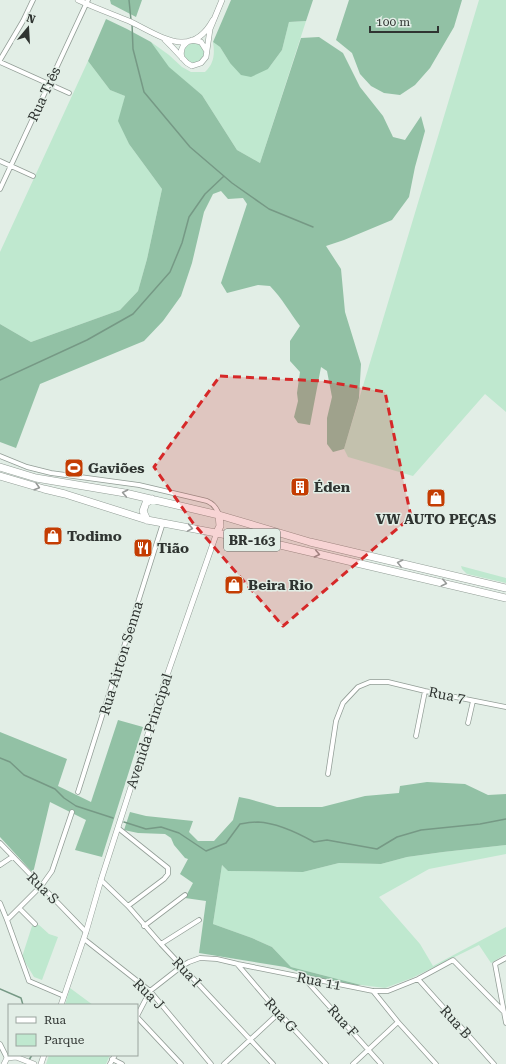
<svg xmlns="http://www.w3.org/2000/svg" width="506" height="1064" viewBox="0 0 506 1064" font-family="'Roboto Serif',serif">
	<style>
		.green { fill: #bfe8cf }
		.forest { fill: #92c1a5 }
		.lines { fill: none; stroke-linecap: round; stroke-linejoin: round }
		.stream { stroke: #769985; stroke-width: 1.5 }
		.minor-casing { stroke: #929d96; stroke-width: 5.5 }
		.tertiary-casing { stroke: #929d96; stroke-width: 6 }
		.trunk-casing { stroke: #929d96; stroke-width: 8 }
		.minor { stroke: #fff; stroke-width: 4 }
		.tertiary { stroke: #fff; stroke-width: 5 }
		.trunk { stroke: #fff; stroke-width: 7 }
		.oneway { stroke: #979a98 }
		.marked { fill: #d62828; fill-opacity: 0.2; stroke: #d62828; stroke-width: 3; stroke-dasharray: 8 5; stroke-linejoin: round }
		.labels { text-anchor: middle; stroke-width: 3; stroke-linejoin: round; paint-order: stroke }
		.shield { fill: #e2eee6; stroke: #656c67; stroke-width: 1 }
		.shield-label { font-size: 13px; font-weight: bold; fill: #2f3431 }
		.street-label { font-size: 14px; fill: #2f3431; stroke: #e2eee6 }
		.poi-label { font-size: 14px; font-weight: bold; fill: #2f3431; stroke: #e2eee6; text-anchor: start }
	</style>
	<rect width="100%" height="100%" fill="#e2eee6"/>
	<path class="green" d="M479 0H506V412L485 394 413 476 348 457 344 449Z
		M306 21 260 163 237 150 202 95 168 67 151 42 169 55 182 67 191 72H205C214 64 215 54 213 42L220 47 230 63 268 69 282 50 289 22Z
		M184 53a10 10 0 1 1 20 0a10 10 0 1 1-20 0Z
		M88 61 110 90 125 96 119 121 129 144 162 189 147 259 138 291 120 310 31 342 0 324V252Z
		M461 566 506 578V583L467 574 462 569Z
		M506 845V854L429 869 379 897 420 944 433 966 506 927V954L491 963 479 945 412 978 385 988 361 985 291 967 272 947 252 938 213 924 222 865 228 871 303 872 339 863 381 864 407 857 443 852Z
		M35 924 39 925 49 934 58 937 42 980 34 977 22 957 32 926Z
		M70 988 93 1005H65Z
		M49 1055H110L106 1064H46Z"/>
	<path class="forest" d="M110 0H142L136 17 111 4Z
		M231 0H313L306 21 289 22 282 50 268 69 251 77 241 75 230 63 220 47 213 42Z
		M349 0H462L454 27 430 68 415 85 400 95 384 93 371 86 360 74 352 53 336 40Z
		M106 19 127 29 151 42 169 67 202 95 237 150 260 163 301 38 319 37 343 53 360 87 383 116 393 137 405 140 421 116 425 131 415 167 409 197 392 220 344 240 326 246 341 269 345 312 361 364 359 398 344 449 333 452 327 444V418L332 397 327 371 321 367 310 425 298 423 294 417 298 401 297 393 300 372 290 361V341L300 326C290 313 282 298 270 286L258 285 227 293 221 283 247 204 243 198 228 199 221 191 213 194 204 212 192 263 181 296 163 321 144 341 40 384 16 448 0 442V324L31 342 120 310 138 291 147 259 162 189 129 144 118 121 125 96 110 90 88 61Z
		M118 720 143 727 102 857 75 850 86 820 50 802 33 873 0 837V732L67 759 58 786 91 802Z
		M427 782 465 784 488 795 506 794V845L443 852 407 857 381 864 339 863 303 872 228 871 222 865 213 924 252 938 272 947 291 967 361 985H353L321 980 285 967 199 953 206 901 185 898 193 883 180 874 188 859 185 858 174 845 171 838 165 834 138 833 124 830 130 812 146 816 193 821 189 832 198 841H214L233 820 239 797 249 799 277 807H322L365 796 399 793 400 786Z"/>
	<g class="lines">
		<path class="stream" d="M129 0 131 20
			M132 23 133 49 144 92 190 147 232 183 269 209 313 227
			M0 380 87 340 133 314 170 272 182 243 189 217 205 194 224 176
			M0 758 10 762 24 775 55 789 64 798 76 806 113 818
			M124 822 146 829 161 827 179 833 206 851 226 843 240 824C246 823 252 822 258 822 278 823 298 833 314 842L327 840 377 849 397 837 421 830 480 824 506 819
			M0 989 21 998 23 1005
			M29 1060 32 1055"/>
		<defs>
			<path id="minor" d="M0 60 23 21 33 0
				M0 62 69 93
				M0 161 33 176
				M0 189 88 0
				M0 456 27 467 51 473 139 485 207 501C214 504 217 508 219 515
				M468 723 473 701
				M416 736 425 691
				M328 774 336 721 343 703 358 687 370 682H388L425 691 506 707
				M78 792 163 523
				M118 828 168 868V874L164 879 128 906
				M0 843 86 932
				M0 865 12 857
				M101 880 128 906 161 944 273 1064
				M0 903 7 920 29 981 64 996
				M20 909 35 924
				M7 920 42 885 52 871 72 812
				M144 926 185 895
				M84 939 150 991 211 1064
				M161 944 199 920
				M506 958 495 964 506 1023
				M238 965 279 1013 326 1064
				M304 978 381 1064
				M418 979 494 1064
				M373 991 398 1022 436 1064
				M137 1016 150 991 182 966 189 962 200 958 217 959 238 964 373 991H388L418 979 453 960 504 1012
				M137 1017 181 1064
				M0 1044 7 1058
				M112 1059 122 1064
				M110 1064 115 1055
				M224 1064 279 1013
				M353 1064 398 1022"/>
			<path id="tertiary" d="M78 0C95 8 112 14 129 21 159 35 191 61 213 20
				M165 40 172 47 187 63 192 66 201 63 206 57 210 29 222 0
				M192 40 201 42 206 50
				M182 58C180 51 182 45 189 41
				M61 1005 86 932 101 880 165 681 217 532
				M4 1064 7 1058 16 1057 34 1064
				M41 1064 44 1055"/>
			<path id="trunk" d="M0 467 36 478 125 493 219 515 310 542 506 588
				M0 476 44 489 65 494 147 520 280 545 506 598
				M147 520 143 511 146 503 152 499
				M217 532 220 526 219 515"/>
		</defs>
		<use href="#minor" class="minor-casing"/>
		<use href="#tertiary" class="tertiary-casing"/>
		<use href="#trunk" class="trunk-casing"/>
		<use href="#minor" class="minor"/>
		<use href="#tertiary" class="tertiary"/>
		<use href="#trunk" class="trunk"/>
	</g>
	<defs><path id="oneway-chevron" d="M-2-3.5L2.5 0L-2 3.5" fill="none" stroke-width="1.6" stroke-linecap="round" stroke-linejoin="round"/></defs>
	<g class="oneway">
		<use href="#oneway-chevron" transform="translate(37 487) rotate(16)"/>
		<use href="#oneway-chevron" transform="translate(125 493) rotate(-169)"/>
		<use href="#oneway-chevron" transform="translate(190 528) rotate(10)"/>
		<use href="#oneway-chevron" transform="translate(317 554) rotate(13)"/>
		<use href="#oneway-chevron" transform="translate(400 563) rotate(-166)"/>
		<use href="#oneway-chevron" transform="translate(444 583) rotate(13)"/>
	</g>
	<path class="marked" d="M220 376 323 381 385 392 411 517 283 626 193 523 154 467Z"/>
	<defs>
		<symbol id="stadium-square" viewBox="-11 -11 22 22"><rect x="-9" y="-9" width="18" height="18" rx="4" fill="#c43d03" stroke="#e2eee6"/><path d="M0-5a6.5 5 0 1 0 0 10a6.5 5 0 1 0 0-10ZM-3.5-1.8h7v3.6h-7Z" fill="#fff"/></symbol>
		<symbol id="building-square" viewBox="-11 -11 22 22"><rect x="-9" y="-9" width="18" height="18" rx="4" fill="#c43d03" stroke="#e2eee6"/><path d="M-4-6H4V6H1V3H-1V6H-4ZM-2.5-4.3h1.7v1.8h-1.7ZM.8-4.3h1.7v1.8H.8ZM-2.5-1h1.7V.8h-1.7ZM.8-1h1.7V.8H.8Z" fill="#fff"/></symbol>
		<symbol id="shop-square" viewBox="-11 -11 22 22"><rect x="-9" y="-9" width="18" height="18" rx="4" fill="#c43d03" stroke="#e2eee6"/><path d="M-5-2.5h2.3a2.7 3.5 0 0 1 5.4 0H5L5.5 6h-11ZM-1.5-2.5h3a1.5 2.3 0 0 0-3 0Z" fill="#fff"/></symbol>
		<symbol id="restaurant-square" viewBox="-11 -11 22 22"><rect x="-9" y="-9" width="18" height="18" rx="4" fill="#c43d03" stroke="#e2eee6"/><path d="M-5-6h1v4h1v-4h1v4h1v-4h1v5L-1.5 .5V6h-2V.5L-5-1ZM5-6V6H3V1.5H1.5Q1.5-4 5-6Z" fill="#fff"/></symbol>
	</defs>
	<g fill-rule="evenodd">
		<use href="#stadium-square" x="63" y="457" width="22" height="22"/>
		<use href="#building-square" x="289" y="476" width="22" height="22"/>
		<use href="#shop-square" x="425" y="487" width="22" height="22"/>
		<use href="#shop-square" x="42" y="525" width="22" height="22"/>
		<use href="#restaurant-square" x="132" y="537" width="22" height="22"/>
		<use href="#shop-square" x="223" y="574" width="22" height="22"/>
	</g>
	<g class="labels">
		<rect class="shield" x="224" y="529" width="56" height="22" rx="3"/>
		<g class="shield-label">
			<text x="252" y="545">BR-163</text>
		</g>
		<g class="street-label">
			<text transform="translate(44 94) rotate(-65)" y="5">Rua Três</text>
			<text transform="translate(121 658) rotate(-73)" y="5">Rua Airton Senna</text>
			<text transform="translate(447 695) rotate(11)" y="5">Rua 7</text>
			<text transform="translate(149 731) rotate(-72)" y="5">Avenida Principal</text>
			<text transform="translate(43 888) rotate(45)" y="5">Rua S</text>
			<text transform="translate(187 972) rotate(47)" y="5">Rua I</text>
			<text transform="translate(319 981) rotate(11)" y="5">Rua 11</text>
			<text transform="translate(149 994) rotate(45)" y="5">Rua J</text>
			<text transform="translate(281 1015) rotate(48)" y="5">Rua G</text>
			<text transform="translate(343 1021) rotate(48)" y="5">Rua F</text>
			<text transform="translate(456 1022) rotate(48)" y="5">Rua B</text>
		</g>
		<g class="poi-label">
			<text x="88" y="473">Gaviões</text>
			<text x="314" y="492">Éden</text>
			<text x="436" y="524" text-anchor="middle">VW AUTO PEÇAS</text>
			<text x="67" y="541">Todimo</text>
			<text x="157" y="553">Tião</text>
			<text x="248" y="590">Beira Rio</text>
		</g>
	</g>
	<rect x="8" y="1004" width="130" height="52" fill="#e2eee6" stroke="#9aa49e"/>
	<rect x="16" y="1017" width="20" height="6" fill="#ffffff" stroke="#9aa49e"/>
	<text x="44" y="1024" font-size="12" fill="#2f3431">Rua</text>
	<rect x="16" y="1034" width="20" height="12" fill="#bfe8cf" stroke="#9aa49e"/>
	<text x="44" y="1044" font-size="12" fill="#2f3431">Parque</text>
	<g transform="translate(28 28) rotate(18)" stroke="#e2eee6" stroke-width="3" paint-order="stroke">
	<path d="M0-3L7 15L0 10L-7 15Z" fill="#2f3431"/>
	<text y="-6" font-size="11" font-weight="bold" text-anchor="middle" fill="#2f3431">N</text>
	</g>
	<path d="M370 26v6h68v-6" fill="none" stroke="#2f3431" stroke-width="2"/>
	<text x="376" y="26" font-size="12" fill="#2f3431" stroke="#e2eee6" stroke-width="3" paint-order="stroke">100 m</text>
</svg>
